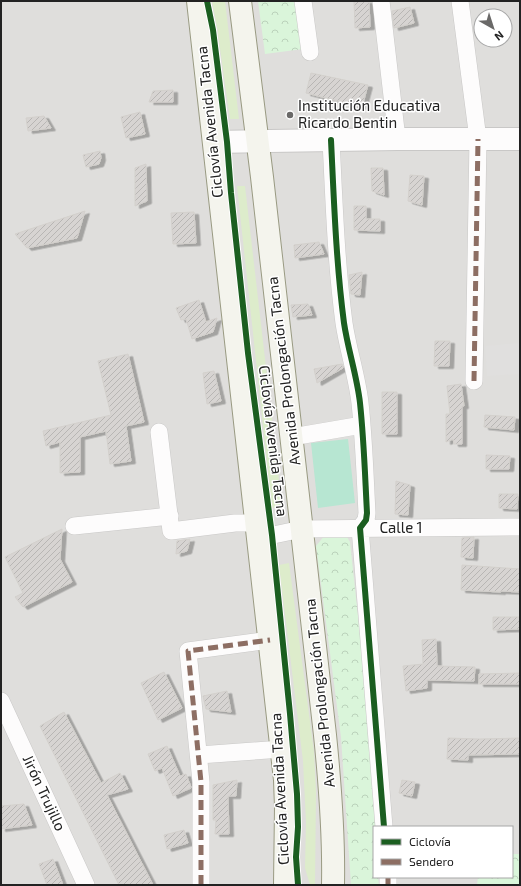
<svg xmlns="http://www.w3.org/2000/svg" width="521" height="886" viewBox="0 0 521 886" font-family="'Exo 2',sans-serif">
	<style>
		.residential { fill: #dfdedc; fill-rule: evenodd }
		.grass { fill: #ddeccb }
		.park { fill: url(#park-crowns) }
		.pitch { fill: #b7e6d2 }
		.parking { fill: #e0dfde }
		.building { fill: url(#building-hatch); stroke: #d3d0cc; filter: url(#shadow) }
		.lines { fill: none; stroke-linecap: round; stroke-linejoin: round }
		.minor-casing { stroke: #c9c8c7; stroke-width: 18 }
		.tertiary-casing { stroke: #c9c8c7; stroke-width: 24 }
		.secondary-casing { stroke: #999a82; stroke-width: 24 }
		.minor { stroke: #fdfcfc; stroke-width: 17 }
		.tertiary { stroke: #fdfcfc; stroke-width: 22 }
		.secondary { stroke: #f4f4ed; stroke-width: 22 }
		.quiet { stroke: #8d6e63; stroke-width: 5; stroke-dasharray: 10 5; stroke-linecap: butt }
		.cycleway-casing { stroke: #fff; stroke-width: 8 }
		.cycleway { stroke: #1b5e20; stroke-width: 6 }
		.poi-dot { fill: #6a6968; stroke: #fff; stroke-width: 1.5 }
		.labels { text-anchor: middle; stroke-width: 3; stroke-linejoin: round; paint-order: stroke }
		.poi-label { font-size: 15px; fill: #222; stroke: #fff; text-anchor: start }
		.street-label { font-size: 15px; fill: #222; stroke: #fff }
	</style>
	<defs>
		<pattern id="park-crowns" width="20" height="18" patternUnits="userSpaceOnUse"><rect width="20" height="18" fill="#daf5da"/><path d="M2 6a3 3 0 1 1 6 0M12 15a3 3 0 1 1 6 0" fill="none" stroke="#bbd2bb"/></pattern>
		<pattern id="building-hatch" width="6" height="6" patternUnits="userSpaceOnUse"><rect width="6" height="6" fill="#d7d4d2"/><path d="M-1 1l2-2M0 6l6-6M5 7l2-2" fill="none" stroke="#b8b6b4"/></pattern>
		<filter id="shadow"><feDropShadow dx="4.5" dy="2.5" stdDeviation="0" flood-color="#0004"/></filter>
	</defs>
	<rect width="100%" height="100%" fill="#f0eeeb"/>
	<path class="residential" d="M1 1H520V885H1ZM481 16H505V40H481ZM374 827H512V877H374Z"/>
	<path class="grass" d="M212 1H225L239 119H230L217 27Z
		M237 186H245L282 506 272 508Z
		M289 563 314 752 316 792 315 885H310L305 868 306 822 303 761 279 565Z"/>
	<path class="park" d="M258 1H297L303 49 265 54Z
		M325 535 347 537 350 542 367 700 375 827 374 877H378L379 885H351L341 737 316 546Z
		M512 854H520V885H477L478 877H512Z"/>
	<path class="pitch" d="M348 439 355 503 318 508 311 443Z"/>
	<path class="parking" d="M520 343V374L487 376 485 346Z"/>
	<path class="building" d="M354 1H369L370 27 355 28Z
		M410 7 414 23 394 28 392 11Z
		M311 73 368 85 362 107 306 93Z
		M173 90V102H149L153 91Z
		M140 112 145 134 126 138 121 117Z
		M44 116 51 128 28 131 26 118Z
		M100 151 101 158 99 164 86 167 83 155Z
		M146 164 147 201 135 206V168Z
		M371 168H383L384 195 372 191Z
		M410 175 424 176 422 205 408 201Z
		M354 206H366V219H380V231L354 230Z
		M85 211 77 238 27 248 15 234Z
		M194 212 196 243 173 244 171 213Z
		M319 242 324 254 295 258 294 245Z
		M362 272 360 295 351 294 349 275Z
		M199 300 206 322 217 318 213 332 192 339 186 319 181 320 176 308Z
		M308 304 312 315 293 317 291 305Z
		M435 341H450L449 366H434Z
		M128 354 144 422 126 426 131 461 110 464 106 431 80 437V472L60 473V442L46 446 43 431 111 415 98 361Z
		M342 364 343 368 317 383 314 369Z
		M214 371 221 401 207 404 203 373Z
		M461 384 464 406H462V444H454L453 439 446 442V414H450L447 386Z
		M382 392H397V434H382Z
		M485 415 515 417 514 430 484 427Z
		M486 455 510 456 509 469H486Z
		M396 481 410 485 408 515 395 514Z
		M499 494H518L517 509 499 508Z
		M62 529 60 559 72 582 23 607 15 597 23 593 5 557Z
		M474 537 473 558 461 557 462 538Z
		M190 539 187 551 176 554 177 541Z
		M462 565 520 569V592L501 591V592L461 590Z
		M493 617H520V629L493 630Z
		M436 639 437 666 475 667 474 681 427 680V688L406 691 403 666 423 664 422 640Z
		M164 672 182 708 158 720 141 683Z
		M520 673V684H479V674Z
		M227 691 231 712 206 709 203 696Z
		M64 712 101 783 120 773 128 789 107 795 153 885H119L40 726Z
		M448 738 480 739 520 738V754L468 755V760L447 759Z
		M167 746 180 776 186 774 191 787V788L173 796 162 768 155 771 148 754Z
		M237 780 236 796H228L229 834H215L216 820H213V785Z
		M402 780 415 782 412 796 399 793Z
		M24 804 32 825 1 829V806Z
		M184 830 188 843 167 849 164 835Z
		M53 859 63 885H47L39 864Z"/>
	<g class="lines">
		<defs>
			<path id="minor" d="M303 1 310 52
				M381 1 397 139
				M460 1 478 139 474 381
				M331 140C334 201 336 262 344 323 348 350 357 376 360 403 364 440 365 476 367 513L366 520 360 528 384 827
				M159 432 171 531 235 523H257
				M292 437 362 425
				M74 526 170 516
				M259 538 302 529 520 527
				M1 701 86 885
				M199 755 282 749
				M388 877V885
				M201 885V782L188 651 270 640"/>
			<path id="tertiary" d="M215 142 397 139H520"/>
			<path id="secondary" d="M198 1 285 780 286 807 285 885
				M240 1 262 177 325 735C330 784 334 835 333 885"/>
		</defs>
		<use href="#minor" class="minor-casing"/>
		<use href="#tertiary" class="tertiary-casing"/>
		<use href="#secondary" class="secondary-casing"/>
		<use href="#minor" class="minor"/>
		<use href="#tertiary" class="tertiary"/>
		<use href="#secondary" class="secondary"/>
		<path class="quiet" d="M474 381 478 139
			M388 877V885
			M201 885V782L188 651 270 640"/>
		<defs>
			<path id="cycleway" d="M207 1 213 30 227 142 231 193 248 353 272 535 290 714 297 794 298 827 296 857 298 885
				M331 140C334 201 336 262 344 323 348 350 357 376 360 403 364 440 365 476 367 513L366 520 360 528 384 827"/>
		</defs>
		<use href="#cycleway" class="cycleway-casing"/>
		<use href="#cycleway" class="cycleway"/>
	</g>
	<circle class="poi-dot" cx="290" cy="115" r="4"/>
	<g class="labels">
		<g class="poi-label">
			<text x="298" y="111">Institución Educativa<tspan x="298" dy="17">Ricardo Bentin</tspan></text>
		</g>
		<g class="street-label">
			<text transform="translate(210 122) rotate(-96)" y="5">Ciclovía Avenida Tacna</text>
			<text transform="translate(284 371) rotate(-97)" y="5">Avenida Prolongación Tacna</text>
			<text transform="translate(273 441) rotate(83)" y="5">Ciclovía Avenida Tacna</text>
			<text x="401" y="533">Calle 1</text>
			<text transform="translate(320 693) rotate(-96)" y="5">Avenida Prolongación Tacna</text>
			<text transform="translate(280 789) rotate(-93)" y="5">Ciclovía Avenida Tacna</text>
			<text transform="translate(44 793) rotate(65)" y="5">Jirón Trujillo</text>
		</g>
	</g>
	<rect width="521" height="886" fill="none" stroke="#222222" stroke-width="4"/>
	<rect x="373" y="826" width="140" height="52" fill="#ffffff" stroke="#a7a7a7"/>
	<rect x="381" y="839" width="20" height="6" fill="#1b5e20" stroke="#a7a7a7"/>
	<text x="409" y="846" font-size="12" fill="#222222">Ciclovía</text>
	<rect x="381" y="859" width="20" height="6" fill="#8d6e63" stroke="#a7a7a7"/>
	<text x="409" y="866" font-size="12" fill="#222222">Sendero</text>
	<g transform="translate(493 28) rotate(141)"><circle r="19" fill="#ffffff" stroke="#a7a7a7"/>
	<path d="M0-3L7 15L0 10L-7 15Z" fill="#6a6968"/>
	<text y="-6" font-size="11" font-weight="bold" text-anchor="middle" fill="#222222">N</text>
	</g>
</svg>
